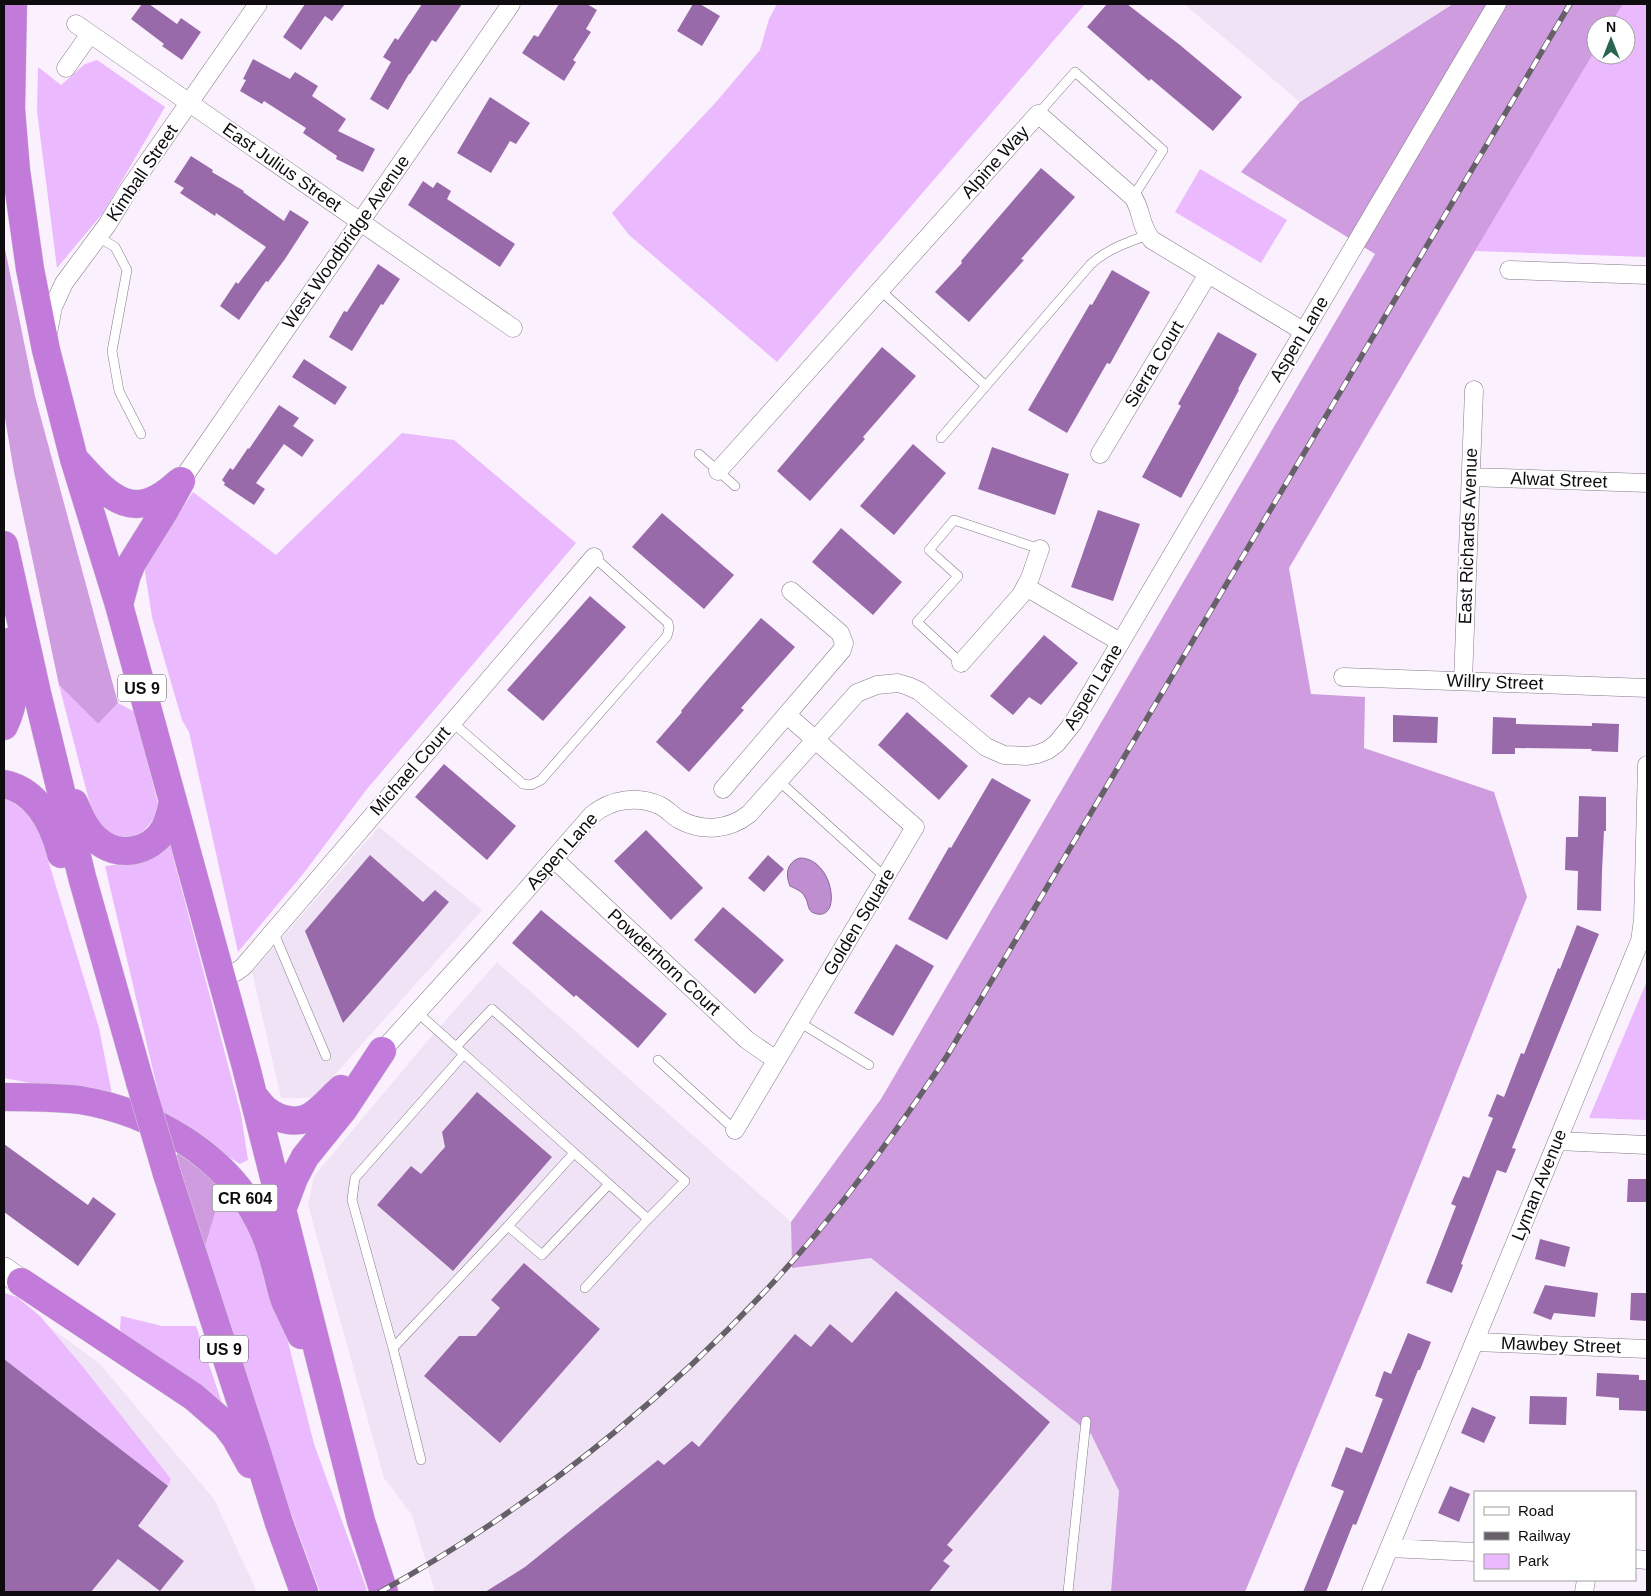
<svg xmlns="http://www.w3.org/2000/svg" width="1651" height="1596" viewBox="0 0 1651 1596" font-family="Helvetica,sans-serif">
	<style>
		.built { fill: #f1e3f6 }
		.green { fill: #ebb9fd }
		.forest { fill: #ce9cdf }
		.water { fill: #bf8ed1; stroke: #8a6797 }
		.building { fill: #996aaa }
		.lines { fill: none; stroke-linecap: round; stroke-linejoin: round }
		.lane-casing { stroke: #837a86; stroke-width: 10 }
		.street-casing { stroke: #837a86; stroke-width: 19 }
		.secondary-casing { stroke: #837a86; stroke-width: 26 }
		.highway-casing { stroke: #d4d3d4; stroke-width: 29 }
		.lane { stroke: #fff; stroke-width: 9 }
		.street { stroke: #fff; stroke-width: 18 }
		.secondary { stroke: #fff; stroke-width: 25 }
		.highway { stroke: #c27adb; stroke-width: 28 }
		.rail-casing { stroke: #666168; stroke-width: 5.5 }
		.rail { stroke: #fff; stroke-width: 4; stroke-dasharray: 11; stroke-linecap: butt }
		.highway-bridge-casing { stroke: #d4d3d4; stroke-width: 29; stroke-linecap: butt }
		.highway-bridge { stroke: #c27adb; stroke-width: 28 }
		.labels { text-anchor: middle; stroke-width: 4; stroke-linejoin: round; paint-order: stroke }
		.shield { fill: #fff; stroke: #575558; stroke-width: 1 }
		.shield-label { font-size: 16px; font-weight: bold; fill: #0f0c10 }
		.street-label { font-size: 18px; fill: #0f0c10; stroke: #fff }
	</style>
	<rect width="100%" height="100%" fill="#fbf1fe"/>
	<path class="built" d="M1184 4H1453L1300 102Z
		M379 827 482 910 314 1098H281L252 972Z
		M497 962 791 1222 792 1268 871 1258 1091 1434 1119 1491 1111 1592H435L412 1515 384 1478 308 1205 314 1176 430 1038Z
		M4 1294 99 1363 214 1499 257 1592H4Z"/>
	<path class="green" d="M777 4H1085L777 362 629 235 612 213 717 101 760 50 769 19Z
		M1623 4H1647V257L1475 251 1596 49V55H1626V25H1610Z
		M97 60 165 107 103 213 57 268 37 111 38 67 61 85 85 64Z
		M1200 169 1287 220 1261 263 1175 212Z
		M402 433 454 440 576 543 367 789 303 874 238 952 189 732 182 720 152 617 144 566 193 492 276 555Z
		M59 685 98 724 118 703 135 712 160 812 139 836 112 837 93 816Z
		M4 797 35 817 99 1028 113 1099 4 1078Z
		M170 845 241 1114 248 1160 240 1164 164 1117 105 866 139 862Z
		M1647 981V1120L1589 1118Z
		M222 1190 239 1210 261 1254 275 1291 314 1444 367 1590 363 1592H320L283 1491 204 1250Z
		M4 1293 17 1297 40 1316 83 1367 171 1479 168 1486 4 1359Z
		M121 1316 162 1326H196L225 1412 122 1333 120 1329Z"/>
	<path class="forest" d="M1453 4H1623L1610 25H1596V49L1475 251 1289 568 1311 694 1365 697 1364 748 1494 792 1527 897 1373 1283 1245 1592H1111L1119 1491 1091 1434 871 1258 792 1268 791 1222 881 1099 1375 254 1241 172 1300 102Z
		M4 244 35 396 118 703 98 724 59 685 14 472 4 412Z
		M177 1153 202 1170 222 1190 204 1250 177 1157Z"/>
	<path class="water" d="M800 858C834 858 843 924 814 913 807 911 809 903 805 897 802 891 796 889 790 886 785 874 787 862 800 858Z"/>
	<path class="building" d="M142 4H149L177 24 181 18 201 32 182 60 162 46 164 44 131 19Z
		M305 4H345L332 21 325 16 301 50 283 37Z
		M422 4H462L436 42 432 40 410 74H409L388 110 370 99 391 62 383 57 395 38 398 40Z
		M559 4H587L597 10 586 29 591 32 573 60 576 62 564 81 522 53 534 35 538 37Z
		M693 4H700L720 16 702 46 677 31Z
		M1107 4H1127L1180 45 1242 97 1213 131 1151 79 1149 81 1087 27Z
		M253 59 290 79 295 72 318 86 312 96 346 119 338 131 375 149 363 172 336 159 337 156 303 133 306 128 264 101 262 104 240 91 246 80 243 79Z
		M490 97 530 123 516 144 510 141 491 173 457 153Z
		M191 156 213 170 212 172 244 191 243 192 284 221 290 210 309 222 285 259 268 282 266 281 239 320 220 306 236 282 238 284 266 247 216 213 215 216 180 193 184 188 174 182Z
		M1041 168 1075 197 1021 259 1024 260 969 322 935 292 962 263 961 261Z
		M423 181 433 188 437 182 451 191 447 199 515 244 500 267 408 205Z
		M378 264 400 279 383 305 381 304 352 351 329 337 344 311 347 312Z
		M1112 270 1150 292 1110 364 1107 363 1067 433 1028 410 1090 304 1092 305Z
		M1218 332 1257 354 1238 389 1239 390 1181 498 1142 477 1181 406 1178 404Z
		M882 347 916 376 863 437 865 439 810 501 777 471Z
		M304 359 347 387 335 405 292 377Z
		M279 405 299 418 293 426 314 440 302 457 284 444 256 483 265 489 254 505 224 485 225 483 222 480 230 468 233 470 248 448 249 449Z
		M913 444 946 473 894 535 860 506Z
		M992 447 1069 474 1055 515 978 489Z
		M1098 510 1140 524 1113 601 1071 587Z
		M662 513 734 575 704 609 632 547Z
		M841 528 902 582 873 615 812 562Z
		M590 596 626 627 543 721 507 690Z
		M761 618 795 647 741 708 744 710 689 772 656 742 682 712 681 711 708 679Z
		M1044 635 1078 663 1041 705 1029 697 1013 715 990 696Z
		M907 712 968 766 939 800 878 745Z
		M1393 715 1438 717 1437 743 1393 742Z
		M1493 717 1516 718V724L1592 726V723L1619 724 1618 752 1591 751 1592 749 1515 748V754H1492Z
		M444 764 516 826 487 860 415 797Z
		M992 778 1031 800 947 940 908 919 949 847 951 848Z
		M1579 796 1606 797V831H1604L1602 871 1601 911 1577 910 1578 871 1565 870 1566 837H1578Z
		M646 830 703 888 671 920 614 861Z
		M370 855 423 902 435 890 449 902 343 1023 305 931Z
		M768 855 784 869 764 892 748 878Z
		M723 907 784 960 755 994 694 940Z
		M541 910 667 1014 638 1048 576 995 574 997 512 943Z
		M1577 925 1599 934 1512 1148 1516 1149 1506 1173 1497 1170 1461 1264 1463 1265 1452 1293 1426 1283 1456 1206 1451 1204 1463 1176 1469 1178 1493 1118 1488 1116 1497 1094 1504 1097 1521 1053 1524 1054 1558 968 1560 969Z
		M896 944 934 966 893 1036 854 1013Z
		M477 1092 552 1157 453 1271 377 1205 411 1166 421 1174 445 1147 442 1132Z
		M4 1144 88 1205 93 1197 116 1214 78 1266 4 1212Z
		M1628 1179H1647V1202H1627Z
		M1540 1239 1570 1247 1565 1267 1535 1259Z
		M524 1263 600 1329 500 1443 424 1376 459 1336H476L500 1308 491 1300Z
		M1545 1285 1598 1293 1595 1317 1554 1313 1551 1320 1533 1313Z
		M896 1291 1050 1422 947 1545 953 1550 943 1561 950 1566 929 1592H485L525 1567 658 1460 664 1465 692 1441 699 1447 795 1334 811 1347 830 1324 852 1343Z
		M1631 1293H1647V1321L1630 1320Z
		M1408 1333 1431 1342 1420 1370H1418L1356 1525 1353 1524 1326 1592H1303L1344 1491 1331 1486 1346 1447 1362 1453 1383 1399 1375 1396 1384 1371 1391 1374Z
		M4 1359 168 1486 138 1526 184 1561 160 1591 118 1559 91 1592H4Z
		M1597 1373 1639 1375V1380H1647V1411L1619 1410V1398L1596 1396Z
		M1530 1396 1567 1397 1566 1425 1529 1424Z
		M1472 1407 1496 1417 1484 1443 1461 1433Z
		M1450 1486 1470 1494 1459 1522 1438 1513Z"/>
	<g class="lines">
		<defs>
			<path id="lane" d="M1038 114 1075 72 1163 150 1133 197
				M98 237 115 247 127 270 112 351 119 391 141 434
				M880 290 986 386
				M941 438 1090 265C1107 249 1126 243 1147 235
				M699 454 735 486
				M961 663 917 622 958 576 929 550 954 520 1040 549
				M452 722 523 784 531 785 541 780 667 636 669 628 668 623 594 557
				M779 781 885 877
				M273 931 326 1056
				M418 1013 648 1219
				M799 1022 869 1065
				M456 1047 492 1009 685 1181 648 1219 585 1288
				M464 1054 355 1178 352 1200 393 1348 508 1226
				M658 1060 735 1130
				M574 1153 508 1226 542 1255 609 1184
				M393 1348 421 1460
				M1068 1592 1086 1421"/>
			<path id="street" d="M76 24 513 328
				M66 68 90 34
				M1509 270 1647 275
				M48 333 53 307 64 283 107 225 129 189 258 4
				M1100 454 1208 274
				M718 471 1038 114 1133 197C1142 210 1140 227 1152 240L1303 331
				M1471 477 1647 483
				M181 481 511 4
				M1026 587 1120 642
				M961 663 1021 595 1030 578 1040 549
				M1343 677 1647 688
				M1463 681 1474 390
				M723 789 842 650 844 643 840 633 791 591
				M554 859 747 1040 776 1060
				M221 977 236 972 243 967 594 557
				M382 1051 478 945 592 815C611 799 638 795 661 806 668 810 673 816 680 820 703 832 729 830 749 814L857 693 877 685 898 683 908 686 919 691 986 747 1004 755 1027 756 1038 754 1048 750 1057 743 1073 723 1497 4
				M735 1130 915 827 787 715
				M1557 1141 1647 1145
				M1475 1342 1647 1349
				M1389 1548 1475 1552
				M1635 1559 1647 1560
				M1371 1592 1640 941 1643 920 1647 765
				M1584 1592 1586 1580"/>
			<path id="secondary" d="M4 1270 21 1282"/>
			<path id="highway" d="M13 4 11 109 16 170 30 269 46 350 74 459 119 605 246 1067 361 1521 384 1592
				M78 463C111 500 135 523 178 483
				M4 545 37 693 82 877 140 1082
				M119 605 127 575 132 563 165 510 181 481
				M4 726C18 697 14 672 12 641
				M4 784C38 791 53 823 61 854
				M74 803C80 816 85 829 96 839 117 859 151 853 165 828 169 820 171 811 173 802
				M253 1095C257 1100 261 1106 266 1110 280 1121 300 1125 314 1114 324 1107 332 1097 341 1089
				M4 1097C29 1097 54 1097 80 1100 152 1112 226 1155 259 1221 267 1236 272 1252 276 1268 279 1278 281 1290 285 1301 290 1312 296 1324 301 1335
				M167 1174 255 1446 279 1523 304 1592
				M282 1210 294 1178 305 1157 343 1110 382 1051
				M21 1282 194 1397 226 1425 235 1437 250 1464"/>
		</defs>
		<use href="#lane" class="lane-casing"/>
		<use href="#street" class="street-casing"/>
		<use href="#secondary" class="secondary-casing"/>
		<use href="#highway" class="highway-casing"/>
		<use href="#lane" class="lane"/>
		<use href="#street" class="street"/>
		<use href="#secondary" class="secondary"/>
		<use href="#highway" class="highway"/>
		<defs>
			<path id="rail" d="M380 1592C544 1501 695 1377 816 1234 863 1178 906 1117 947 1056L1570 4"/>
		</defs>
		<use href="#rail" class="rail-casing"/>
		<use href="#rail" class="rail"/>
		<defs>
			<path id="highway-bridge" d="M140 1082 167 1174"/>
		</defs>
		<use href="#highway-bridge" class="highway-bridge-casing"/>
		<use href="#highway-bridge" class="highway-bridge"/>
	</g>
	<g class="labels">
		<g class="shield">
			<rect x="118" y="674.5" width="48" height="27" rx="4"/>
			<rect x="212.5" y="1184.5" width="65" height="27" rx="4"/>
			<rect x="200" y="1335.5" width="48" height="27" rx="4"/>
		</g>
		<g class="shield-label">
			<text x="142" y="694">US 9</text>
			<text x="245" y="1204">CR 604</text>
			<text x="224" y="1355">US 9</text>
		</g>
		<g class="street-label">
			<text transform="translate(995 162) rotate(-48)" y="6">Alpine Way</text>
			<text transform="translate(282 167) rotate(35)" y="6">East Julius Street</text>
			<text transform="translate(142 173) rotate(-56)" y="6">Kimball Street</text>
			<text transform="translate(346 242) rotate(-55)" y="6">West Woodbridge Avenue</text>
			<text transform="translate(1299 339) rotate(-59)" y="6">Aspen Lane</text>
			<text transform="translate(1154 364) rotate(-59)" y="6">Sierra Court</text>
			<text transform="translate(1559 480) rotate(2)" y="6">Alwat Street</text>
			<text transform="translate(1468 536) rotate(-88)" y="6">East Richards Avenue</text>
			<text transform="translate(1495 682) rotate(2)" y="6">Willry Street</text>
			<text transform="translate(1093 687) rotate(-59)" y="6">Aspen Lane</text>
			<text transform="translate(410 771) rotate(-49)" y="6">Michael Court</text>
			<text transform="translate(562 851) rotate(-48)" y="6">Aspen Lane</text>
			<text transform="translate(859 922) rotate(-59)" y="6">Golden Square</text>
			<text transform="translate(664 962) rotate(43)" y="6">Powderhorn Court</text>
			<text transform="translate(1539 1185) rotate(-68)" y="6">Lyman Avenue</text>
			<text transform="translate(1561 1345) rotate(2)" y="6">Mawbey Street</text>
		</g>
	</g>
	<rect width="1651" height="1596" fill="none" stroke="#0f0c10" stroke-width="10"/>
	<rect x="1474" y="1491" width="162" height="90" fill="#ffffff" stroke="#9f9e9f"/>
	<rect x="1484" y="1507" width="25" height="8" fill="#ffffff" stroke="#9f9e9f"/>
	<text x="1518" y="1516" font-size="15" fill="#0f0c10">Road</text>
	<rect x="1484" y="1532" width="25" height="8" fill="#666168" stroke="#9f9e9f"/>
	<text x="1518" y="1541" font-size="15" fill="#0f0c10">Railway</text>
	<rect x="1484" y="1554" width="25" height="15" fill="#ebb9fd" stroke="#9f9e9f"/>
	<text x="1518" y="1566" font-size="15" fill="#0f0c10">Park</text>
	<g transform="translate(1611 40)"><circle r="24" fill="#ffffff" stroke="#9f9e9f"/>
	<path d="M0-4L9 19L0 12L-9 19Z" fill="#296550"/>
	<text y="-8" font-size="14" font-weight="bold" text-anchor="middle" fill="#0f0c10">N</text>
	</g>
</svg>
